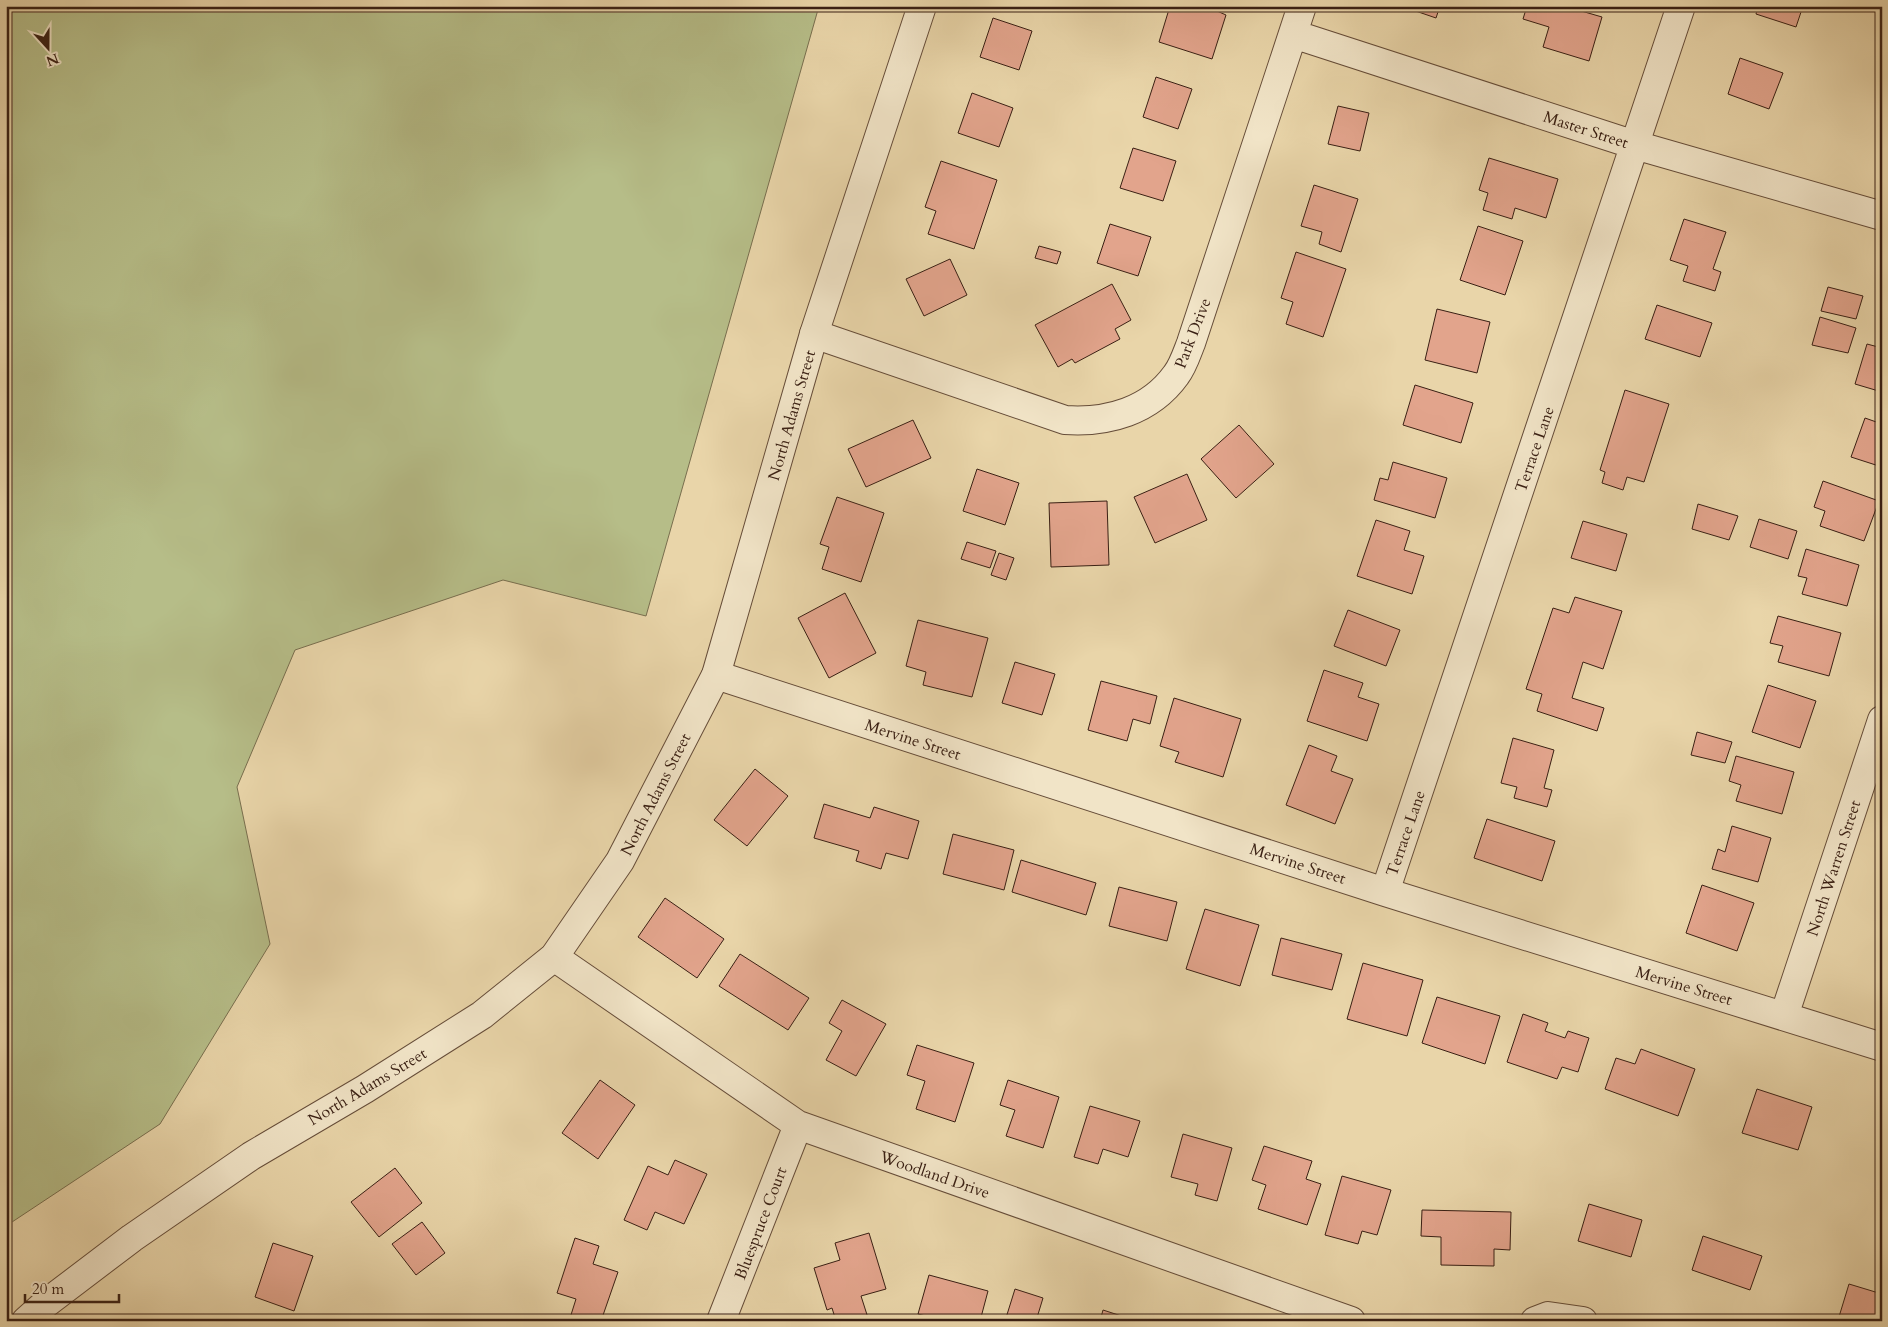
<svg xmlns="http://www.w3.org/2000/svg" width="1888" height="1327" viewBox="0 0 1888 1327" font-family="Cardo,serif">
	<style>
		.green { fill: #b6bd88; stroke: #786e4e }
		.building { fill: #e2a48c; stroke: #3a2014 }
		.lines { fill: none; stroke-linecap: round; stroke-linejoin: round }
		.minor-casing { stroke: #664d39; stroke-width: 30 }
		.tertiary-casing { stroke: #664d39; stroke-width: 30 }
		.minor { stroke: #f1e4c7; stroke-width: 28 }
		.tertiary { stroke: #f1e4c7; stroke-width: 28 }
		.labels { text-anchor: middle; stroke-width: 5; stroke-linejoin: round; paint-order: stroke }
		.street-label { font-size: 16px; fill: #3a2014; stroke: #f1e4c7 }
	</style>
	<rect width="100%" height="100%" fill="#e9d5a9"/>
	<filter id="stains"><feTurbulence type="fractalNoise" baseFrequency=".004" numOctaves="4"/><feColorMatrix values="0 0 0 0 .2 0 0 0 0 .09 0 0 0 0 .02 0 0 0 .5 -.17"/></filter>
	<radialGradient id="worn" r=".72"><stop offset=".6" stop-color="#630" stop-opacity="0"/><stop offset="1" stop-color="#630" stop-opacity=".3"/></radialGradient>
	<path class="green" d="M6 6H819L646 616 503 580 295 650 237 787 270 944 160 1124 6 1226Z"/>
	<path class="building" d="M1170 6H1219L1217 11 1226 15 1212 59 1159 42Z
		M1401 6H1440L1436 18Z
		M1527 6H1564L1602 17 1589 61 1543 47 1549 27 1523 19Z
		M1758 6H1803L1796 27 1756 14Z
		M993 18 1032 31 1019 70 980 57Z
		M1740 58 1783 73 1769 109 1728 94Z
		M1156 77 1192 89 1178 129 1143 117Z
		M972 93 1013 108 999 147 958 133Z
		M1338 106 1369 113 1360 151 1328 144Z
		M1133 148 1176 161 1163 201 1120 188Z
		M1489 158 1558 179 1546 218 1515 208 1512 219 1483 210 1488 193 1479 190Z
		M941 161 997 180 974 249 928 234 936 211 925 207Z
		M1314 185 1358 199 1341 252 1319 244 1322 232 1301 226Z
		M1684 219 1726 232 1713 269 1721 272 1715 291 1683 281 1688 266 1670 260Z
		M1110 224 1151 237 1138 276 1097 263Z
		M1478 226 1523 241 1505 295 1460 280Z
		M1039 246 1061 252 1057 264 1035 258Z
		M1296 252 1346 269 1323 337 1286 324 1293 302 1281 298Z
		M950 259 967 295 924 316 906 279Z
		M1112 284 1131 320 1115 329 1120 339 1075 363 1072 359 1058 367 1035 325Z
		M1828 287 1863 296 1856 319 1821 311Z
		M1657 305 1712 323 1700 357 1645 339Z
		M1437 309 1490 322 1477 373 1425 360Z
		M1820 317 1856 328 1848 353 1812 345Z
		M1867 344 1882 348V392L1855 384Z
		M1415 385 1473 403 1461 443 1403 425Z
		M1625 390 1669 404 1644 482 1627 477 1623 490 1602 483 1605 472 1600 470Z
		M1865 418 1882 424V467L1851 457Z
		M913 420 931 458 866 487 848 449Z
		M1239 425 1274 464 1236 498 1201 459Z
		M1393 462 1447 478 1435 518 1374 500 1380 478 1388 480Z
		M977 469 1019 483 1005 525 963 511Z
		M1187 474 1207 520 1155 543 1134 497Z
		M1823 481 1879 501 1864 541 1820 526 1825 511 1814 507Z
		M837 497 884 513 861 582 822 569 829 547 820 544Z
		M1107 501 1109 565 1051 567 1049 503Z
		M1698 504 1738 516 1729 540 1692 529Z
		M1759 519 1797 531 1788 559 1750 547Z
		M1376 520 1410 531 1404 550 1424 556 1412 594 1357 576Z
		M1583 521 1627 534 1616 571 1571 558Z
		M967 542 996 551 990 568 961 559Z
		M1806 549 1859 565 1847 606 1802 594 1807 578 1798 576Z
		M999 553 1014 558 1006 580 991 575Z
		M845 593 876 653 829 678 798 618Z
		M1575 597 1622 611 1603 669 1583 662 1572 698 1604 708 1597 731 1537 711 1542 694 1526 689 1553 608 1569 613Z
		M1348 610 1400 630 1386 666 1334 646Z
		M1778 616 1841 633 1829 676 1778 662 1783 646 1770 643Z
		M918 620 988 638 972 697 923 685 926 672 906 666Z
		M1015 662 1055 674 1042 715 1002 703Z
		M1324 670 1363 683 1358 697 1379 704 1367 741 1307 721Z
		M1101 681 1157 696 1150 724 1133 719 1127 741 1088 730Z
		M1768 685 1816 701 1800 748 1752 732Z
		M1174 698 1241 719 1223 777 1175 762 1179 752 1160 746Z
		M1697 732 1732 742 1725 763 1691 755Z
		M1513 738 1554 750 1544 788 1552 790 1547 807 1514 798 1517 787 1501 783Z
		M1309 745 1337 756 1331 771 1353 779 1335 824 1286 805Z
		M1736 756 1794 772 1782 814 1736 801 1741 785 1729 781Z
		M755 769 788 796 747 846 714 820Z
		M824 804 870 818 874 807 919 821 908 859 886 853 881 869 856 861 859 851 814 838Z
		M1487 819 1555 841 1542 881 1474 858Z
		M1732 826 1771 838 1758 882 1712 869 1718 849 1725 852Z
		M953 834 1014 850 1004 890 943 874Z
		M1021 860 1096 883 1086 915 1012 892Z
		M1702 885 1754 903 1737 951 1686 933Z
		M1119 887 1177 902 1167 941 1109 926Z
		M665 898 724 939 697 978 638 937Z
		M1205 909 1259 925 1240 986 1186 969Z
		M1281 938 1342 954 1332 990 1272 975Z
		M740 954 809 998 788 1030 719 986Z
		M1363 963 1423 980 1407 1036 1347 1019Z
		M1437 997 1500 1016 1485 1064 1422 1043Z
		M842 1000 886 1024 856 1076 826 1060 842 1031 829 1023Z
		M1523 1014 1548 1023 1545 1031 1565 1038 1568 1031 1589 1038 1578 1072 1562 1067 1557 1079 1507 1062Z
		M917 1045 974 1063 955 1122 916 1109 925 1081 907 1075Z
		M1641 1049 1695 1069 1678 1116 1605 1089 1616 1058 1635 1064Z
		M600 1080 635 1105 598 1159 562 1133Z
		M1008 1080 1059 1097 1043 1148 1006 1136 1015 1110 1000 1105Z
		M1757 1089 1812 1107 1798 1150 1742 1133Z
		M1090 1106 1140 1121 1128 1157 1103 1149 1098 1164 1074 1157Z
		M1183 1134 1232 1148 1217 1201 1195 1195 1198 1184 1171 1177Z
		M1264 1146 1312 1161 1306 1179 1321 1184 1307 1225 1258 1209 1266 1185 1252 1180Z
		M675 1160 707 1174 684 1224 655 1212 647 1230 624 1220 648 1166 668 1175Z
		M395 1168 422 1203 379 1237 351 1202Z
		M1342 1176 1391 1190 1377 1235 1362 1231 1358 1244 1325 1235Z
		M1589 1204 1642 1220 1631 1257 1578 1241Z
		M1422 1210 1511 1212 1510 1250 1494 1249V1266L1441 1265V1237L1421 1236Z
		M422 1222 445 1253 416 1275 392 1244Z
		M869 1233 886 1289 861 1296 869 1321H836L832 1308 827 1310 814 1268 840 1260 835 1243Z
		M1703 1236 1762 1256 1750 1290 1692 1270Z
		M575 1238 599 1246 593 1264 618 1272 601 1321H578L570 1318 576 1299 557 1293Z
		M273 1243 313 1256 294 1311 255 1297Z
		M929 1275 988 1291 980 1321H945L918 1314Z
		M1849 1284 1882 1294V1321L1838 1320Z
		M1015 1289 1043 1298 1036 1321H1005Z
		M1103 1310 1137 1321H1100Z"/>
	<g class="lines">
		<defs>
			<path id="minor" d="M1293 34 1635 145 1882 216
				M814 334 1065 420C1108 423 1150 411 1176 375 1183 366 1187 353 1191 343L1302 6
				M716 675 1385 892 1882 1047
				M1385 892 1681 6
				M554 957 798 1125 1351 1321
				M1784 1016 1882 720
				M721 1321 798 1125
				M1535 1321 1548 1316 1583 1321"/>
			<path id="tertiary" d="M26 1321 45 1304 132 1238 251 1156 365 1089 482 1015 554 957 620 861 716 675 814 334 922 6"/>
		</defs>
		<use href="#minor" class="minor-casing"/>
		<use href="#tertiary" class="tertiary-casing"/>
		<use href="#minor" class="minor"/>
		<use href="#tertiary" class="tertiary"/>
	</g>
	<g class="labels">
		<g class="street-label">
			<text transform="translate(1586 129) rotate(18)" y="6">Master Street</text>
			<text transform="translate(1192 333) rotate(-69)" y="6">Park Drive</text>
			<text transform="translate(791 415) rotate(-74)" y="6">North Adams Street</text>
			<text transform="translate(1534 449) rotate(-71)" y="6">Terrace Lane</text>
			<text transform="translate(913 739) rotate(18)" y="6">Mervine Street</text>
			<text transform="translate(655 794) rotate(-63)" y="6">North Adams Street</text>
			<text transform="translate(1405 833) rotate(-71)" y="6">Terrace Lane</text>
			<text transform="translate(1298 863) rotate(18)" y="6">Mervine Street</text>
			<text transform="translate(1833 868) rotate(-72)" y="6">North Warren Street</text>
			<text transform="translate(1684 985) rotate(17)" y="6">Mervine Street</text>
			<text transform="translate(367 1086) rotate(-31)" y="6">North Adams Street</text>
			<text transform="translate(935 1174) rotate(19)" y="6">Woodland Drive</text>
			<text transform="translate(760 1223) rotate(-69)" y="6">Bluespruce Court</text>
		</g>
	</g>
	<rect width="1888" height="1327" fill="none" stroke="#e9d5a9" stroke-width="25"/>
	<rect x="8" y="8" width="1873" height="1312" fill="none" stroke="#3a2014" stroke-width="2.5"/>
	<rect x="12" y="12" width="1863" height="1302" fill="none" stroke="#3a2014"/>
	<g transform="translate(48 48) rotate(159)" stroke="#f1e4c7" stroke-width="4" paint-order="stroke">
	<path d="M0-4L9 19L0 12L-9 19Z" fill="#3a2014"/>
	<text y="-8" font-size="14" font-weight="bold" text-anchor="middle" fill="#3a2014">N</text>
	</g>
	<path d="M25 1294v8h94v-8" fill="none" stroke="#3a2014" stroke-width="2.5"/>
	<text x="32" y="1294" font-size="15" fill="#3a2014" stroke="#f1e4c7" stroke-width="4" paint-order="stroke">20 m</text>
	<rect width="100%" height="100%" filter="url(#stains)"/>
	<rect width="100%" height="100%" fill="url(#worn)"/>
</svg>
